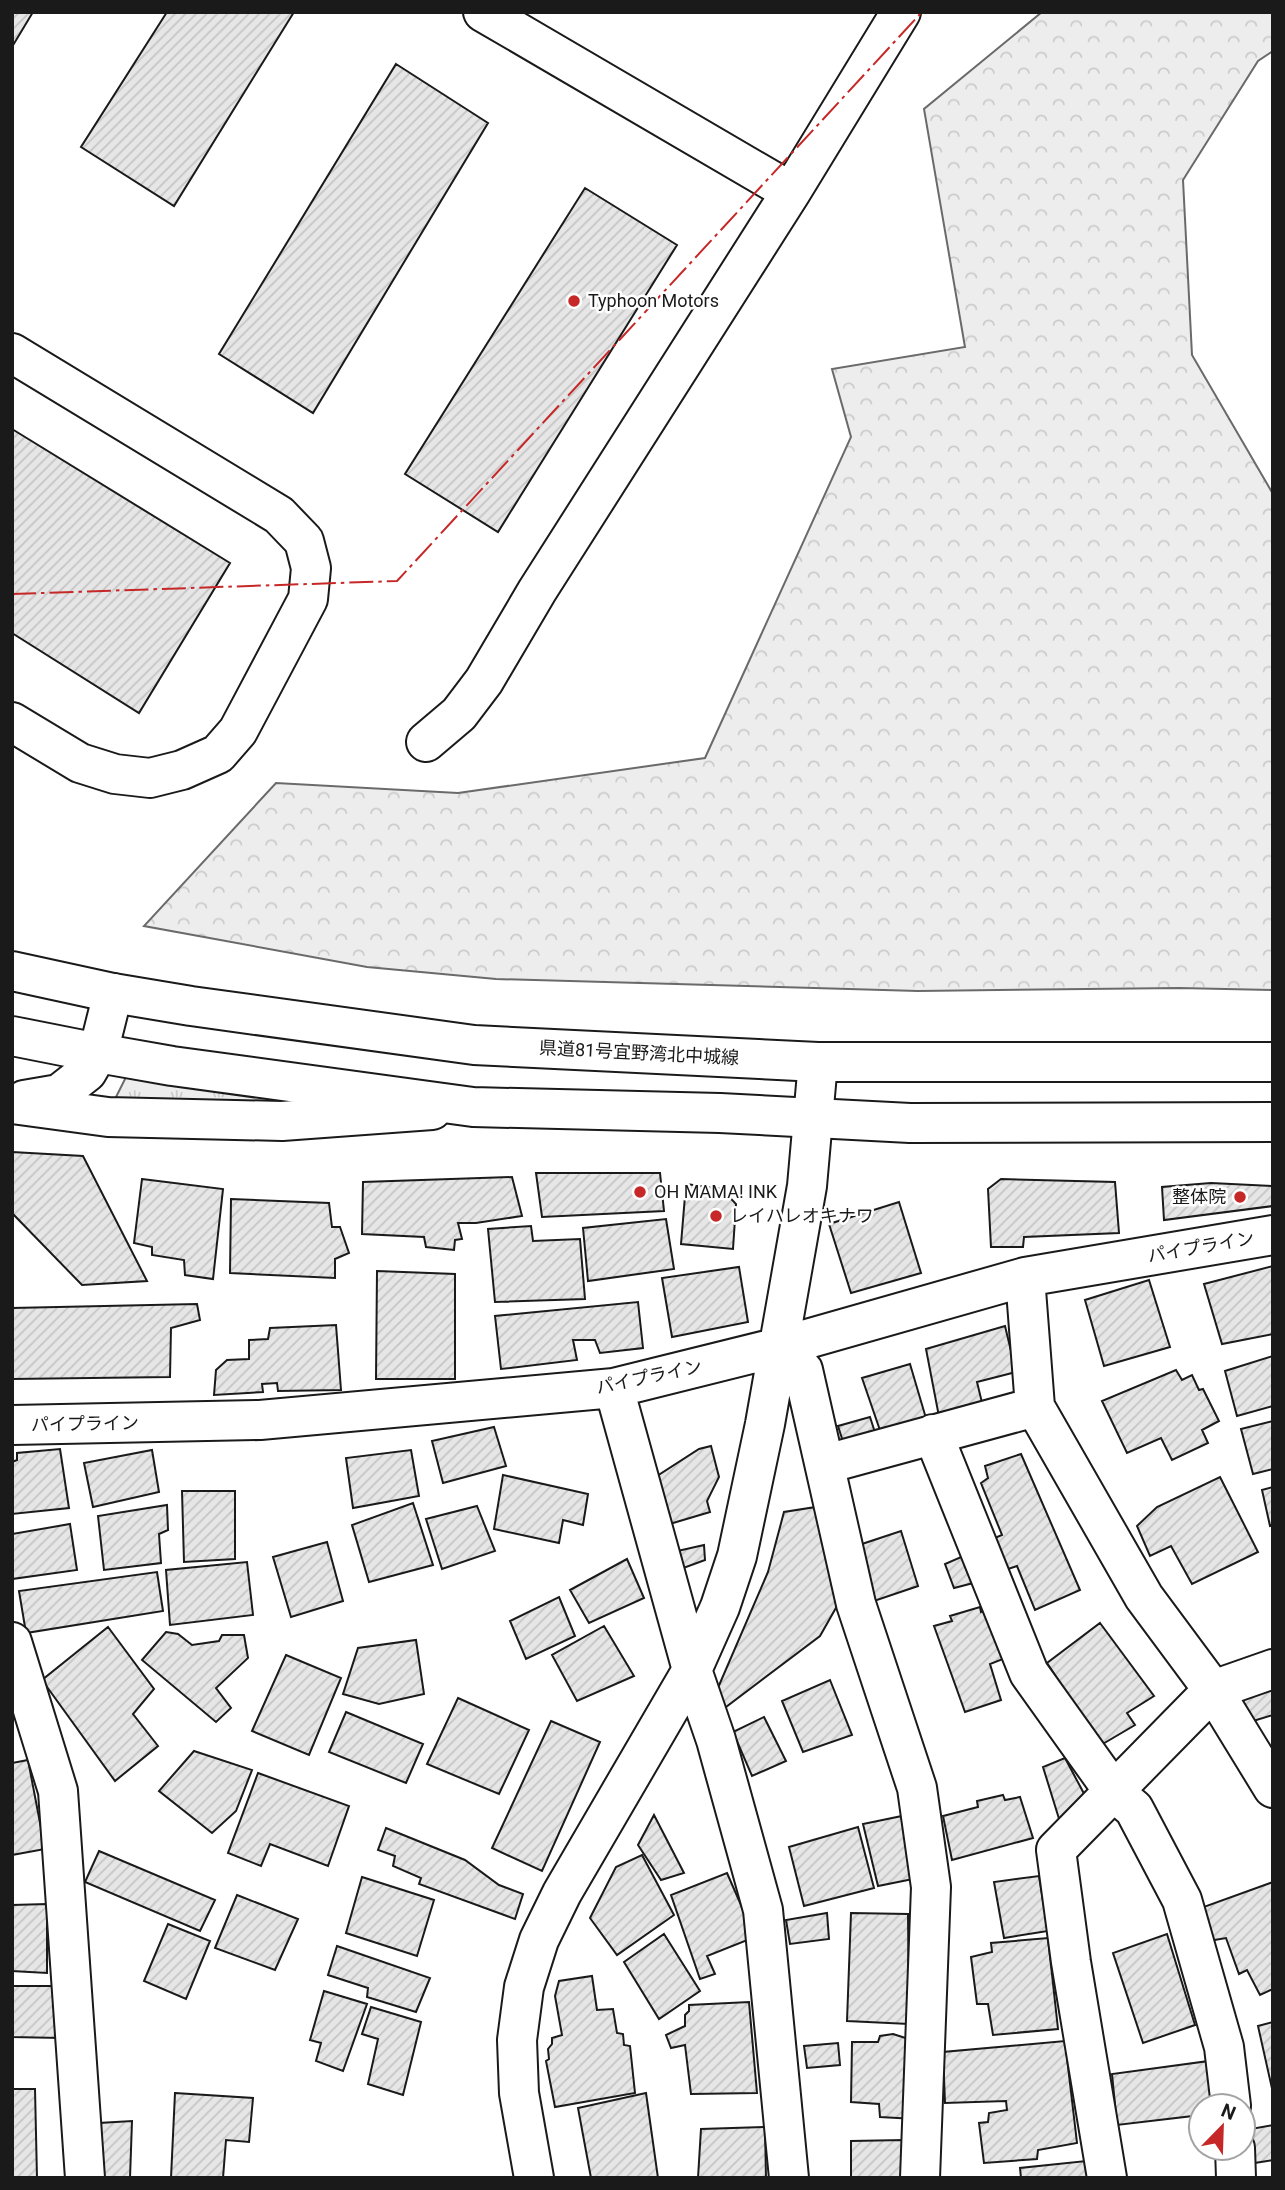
<svg xmlns="http://www.w3.org/2000/svg" width="1285" height="2190" viewBox="0 0 1285 2190" font-family="Roboto,'Noto Sans JP',sans-serif">
	<style>
		.grass { fill: url(#grass-tufts); stroke: #6a6a6a; stroke-width: 2 }
		.forest { fill: url(#forest-crowns); stroke: #6a6a6a; stroke-width: 2 }
		.building { fill: url(#building-hatch); stroke: #1a1a1a; stroke-width: 2 }
		.lines { fill: none; stroke-linecap: round; stroke-linejoin: round }
		.minor-casing { stroke: #1a1a1a; stroke-width: 42 }
		.major-casing { stroke: #1a1a1a; stroke-width: 42 }
		.minor { stroke: #fff; stroke-width: 38 }
		.major { stroke: #fff; stroke-width: 38 }
		.power { stroke: #c62828; stroke-width: 2; stroke-dasharray: 24 5 3.5 5; stroke-linecap: butt }
		.poi-dot { fill: #c62828; stroke: #fff; stroke-width: 2.5 }
		.labels { text-anchor: middle; stroke-width: 5; stroke-linejoin: round; paint-order: stroke }
		.poi-label { font-size: 18px; fill: #1a1a1a; stroke: #fff; text-anchor: start }
		.street-label { font-size: 18px; fill: #1a1a1a; stroke: #fff }
	</style>
	<defs>
		<pattern id="grass-tufts" width="24" height="20" patternUnits="userSpaceOnUse" patternTransform="scale(1.75)"><rect width="24" height="20" fill="#ededed"/><path d="M3 7l-1-3M5 7V3M7 7l1-3M15 17l-1-3M17 17v-4M19 17l1-3" fill="none" stroke="#cbcbcb"/></pattern>
		<pattern id="forest-crowns" width="20" height="18" patternUnits="userSpaceOnUse" patternTransform="scale(1.75)"><rect width="20" height="18" fill="#ededed"/><path d="M2 6a3 3 0 1 1 6 0M12 15a3 3 0 1 1 6 0" fill="none" stroke="#cbcbcb"/></pattern>
		<pattern id="building-hatch" width="6" height="6" patternUnits="userSpaceOnUse" patternTransform="scale(1.75)"><rect width="6" height="6" fill="#e6e6e6"/><path d="M-1 1l2-2M0 6l6-6M5 7l2-2" fill="none" stroke="#c5c5c5"/></pattern>
	</defs>
	<rect width="100%" height="100%" fill="#fff"/>
	<path class="grass" d="M128 1073 281 1099 279 1105 114 1101Z"/>
	<path class="forest" d="M1042 12H1273V51L1258 61 1183 180 1192 355 1273 494V990L1179 988 918 991 496 979 367 967 144 926 276 783 458 793 705 758 851 437 832 369 965 347 924 109Z"/>
	<path class="building" d="M12 12H33L12 47Z
		M167 12H294L174 206 81 147Z
		M396 64 488 123 313 413 219 354Z
		M585 188 677 245 498 532 405 474Z
		M12 429 230 563 139 713 12 633Z
		M12 1152 83 1156 147 1281 82 1285 12 1213Z
		M536 1173H660L664 1211 542 1217Z
		M512 1177 522 1216 476 1223H458L462 1239 455 1240 454 1250 426 1247 424 1237 362 1234 363 1182Z
		M142 1179 223 1189 213 1279 185 1275 184 1260 152 1255V1247L134 1243Z
		M1001 1179 1115 1182 1119 1233 1024 1237 1023 1247H991L988 1189Z
		M1211 1183 1273 1186V1206L1164 1220 1162 1187Z
		M686 1184 722 1189 736 1204 733 1249 681 1244Z
		M231 1199 329 1203 332 1227H340L349 1253 335 1259V1278L230 1273Z
		M899 1202 921 1273 851 1293 829 1224Z
		M666 1219 674 1269 588 1281 583 1228Z
		M531 1226 533 1241 580 1239 585 1299 495 1302 488 1229Z
		M1273 1266V1334L1222 1344 1204 1284Z
		M739 1267 748 1322 672 1337 662 1278Z
		M377 1271 455 1274V1379H376Z
		M1149 1280 1170 1347 1104 1366 1085 1300Z
		M638 1302 643 1348 600 1353 595 1340H573L577 1360 501 1369 495 1316Z
		M197 1304 200 1320 171 1328 170 1377 12 1379V1308Z
		M336 1325 341 1390 278 1391 277 1383 262 1384 263 1392 214 1395 216 1370 227 1360 249 1359V1340L268 1339 270 1328Z
		M1005 1326 1016 1372 977 1382 985 1415 941 1427 926 1349Z
		M1273 1356V1406L1237 1416 1225 1371Z
		M910 1364 928 1425 883 1439 862 1378Z
		M1176 1370 1182 1380 1192 1375 1199 1390 1203 1389 1219 1421 1202 1430 1208 1443 1172 1460 1161 1438 1127 1453 1102 1401Z
		M870 1417 879 1445 846 1451 838 1426Z
		M1273 1421V1469L1253 1474 1241 1429Z
		M494 1427 506 1466 443 1483 432 1441Z
		M711 1446 719 1477 707 1501 710 1512 663 1526 654 1478 699 1449Z
		M60 1449 69 1508 12 1514V1462L17 1460V1453Z
		M152 1450 159 1492 93 1507 84 1463Z
		M411 1450 419 1496 353 1508 346 1458Z
		M1021 1454 1080 1590 1035 1610 1017 1566 1002 1571 990 1540 1002 1535 981 1483 988 1478 985 1466Z
		M503 1475 588 1494 583 1525 563 1520 559 1543 494 1529Z
		M1220 1477 1258 1552 1192 1584 1171 1546 1150 1556 1137 1526 1157 1507Z
		M1273 1487V1525L1270 1526 1262 1490Z
		M182 1491H235V1559L184 1562Z
		M413 1503 433 1565 369 1582 352 1525Z
		M167 1505 168 1530 159 1534 161 1563 104 1570 98 1516Z
		M477 1506 495 1551 442 1569 426 1519Z
		M816 1507 835 1584 837 1606 820 1636 722 1710 714 1697 768 1572 784 1512Z
		M70 1524 77 1570 12 1579V1534Z
		M901 1531 918 1586 874 1601 859 1545Z
		M327 1542 343 1601 291 1617 273 1557Z
		M704 1545 705 1560 678 1570 673 1552Z
		M968 1554 981 1581 954 1588 945 1564Z
		M627 1559 644 1598 589 1623 570 1590Z
		M247 1562 253 1615 170 1625 166 1570Z
		M157 1572 163 1611 26 1633 19 1591Z
		M559 1597 575 1636 526 1659 510 1621Z
		M980 1607 981 1612 987 1609 1003 1659 990 1664 1001 1700 965 1712 934 1626 952 1621 950 1616Z
		M1100 1623 1154 1696 1127 1713 1135 1725 1101 1745 1047 1663Z
		M604 1626 634 1676 577 1701 552 1655Z
		M108 1627 154 1689 133 1714 158 1746 115 1781 42 1680Z
		M166 1632 178 1634 192 1645 219 1641 222 1635H244L248 1658 216 1688 231 1708 216 1722 142 1660Z
		M416 1640 424 1694 379 1704 343 1694 358 1648Z
		M286 1655 341 1678 309 1755 252 1731Z
		M830 1680 852 1735 803 1752 782 1701Z
		M1273 1683V1715L1253 1721 1241 1697Z
		M458 1698 529 1730 499 1794 427 1764Z
		M346 1712 423 1744 406 1783 329 1752Z
		M764 1717 786 1761 752 1776 733 1732Z
		M551 1721 600 1742 542 1871 492 1848Z
		M194 1751 252 1770 236 1811 212 1833 159 1791Z
		M1065 1758 1089 1803 1060 1822 1043 1767Z
		M28 1760 45 1849 12 1855V1763Z
		M258 1773 349 1806 328 1866 270 1844 261 1866 228 1853Z
		M1003 1795 1005 1800 1020 1797 1033 1838 952 1860 943 1816 978 1807 977 1801Z
		M654 1815 684 1873 661 1880 638 1845Z
		M902 1816 918 1878 878 1886 863 1824Z
		M858 1827 874 1888 804 1906 789 1847Z
		M386 1828 465 1860 499 1885 523 1894 515 1919 419 1884 421 1878 393 1866 395 1856 378 1850Z
		M99 1851 215 1900 200 1931 85 1882Z
		M642 1855 674 1915 617 1955 590 1918 616 1867Z
		M727 1873 755 1937 707 1956 715 1974 700 1979 671 1895Z
		M1039 1876 1048 1931 1004 1938 994 1882Z
		M362 1877 434 1900 417 1956 346 1933Z
		M1273 1882V1989L1260 1995 1247 1970 1239 1974 1226 1938 1208 1941 1198 1909Z
		M237 1895 298 1919 275 1970 215 1948Z
		M47 1904V1973L12 1971V1905Z
		M827 1913 829 1939 790 1944 786 1920Z
		M851 1913 908 1914 909 2024 847 2021Z
		M168 1924 210 1941 186 1999 144 1981Z
		M664 1934 700 1991 659 2019 624 1962Z
		M1167 1934 1195 2025 1143 2043 1113 1953Z
		M1048 1938 1058 2029 993 2035 988 2004H977L971 1957 992 1952 991 1943Z
		M337 1946 430 1978 416 2012 367 1997 368 1988 328 1975Z
		M592 1976 597 2010 613 2009 617 2033 623 2034 624 2045 630 2046 635 2093 555 2107 546 2061 549 2059 548 2049 552 2044V2038L562 2035 555 1996 559 1981Z
		M12 1986H60V2038L12 2037Z
		M324 1991 367 2004 343 2071 316 2061 321 2043 310 2040Z
		M749 2002 757 2093 691 2094 685 2045 671 2048 666 2035 685 2026V2015L689 2011V2005Z
		M371 2007 421 2022 403 2095 368 2084 378 2039 362 2034Z
		M1273 2022V2093L1258 2026Z
		M893 2034 921 2043 915 2119 880 2117 879 2104 851 2102 852 2042H878L880 2036Z
		M1065 2041 1077 2143 1038 2150 1037 2159 984 2163 979 2123 988 2122 989 2113 1007 2110 1006 2101 945 2103 943 2052Z
		M838 2043 840 2065 807 2068 804 2046Z
		M1209 2061 1214 2106H1201V2115L1117 2125 1112 2074Z
		M12 2089H35L37 2178H12Z
		M175 2093 253 2098 249 2142 226 2140 223 2178H171Z
		M646 2093 658 2178H591L578 2108Z
		M132 2121 130 2178H99V2123Z
		M1273 2125V2160L1248 2164 1245 2130Z
		M765 2127 766 2178H698L701 2129Z
		M904 2140 905 2178H851V2141Z
		M1086 2161 1088 2178H1021L1020 2168Z"/>
	<g class="lines">
		<defs>
			<path id="minor" d="M483 12 791 192
				M12 353 279 515 304 541 311 568 308 599 238 731 218 754 182 770 150 778 115 774 80 763 12 722
				M426 742 459 714 484 681 537 591 791 192 901 12
				M24 1100 59 1094 87 1072 98 1053 113 993
				M12 1104 108 1117 282 1121 432 1110
				M1025 1277 1035 1407 1144 1597 1213 1690 1273 1788
				M779 1347 803 1370 856 1604 917 1788 931 1887 920 2178
				M614 1388 692 1670 716 1740 763 1910 789 2178
				M12 1425 260 1420 614 1388 779 1347 1025 1277 1273 1235
				M933 1434 1029 1673 1114 1792 1134 1809 1182 1900 1224 2047 1231 2106
				M826 1464 1035 1407
				M12 1642 58 1791 85 2178
				M1235 2148 1236 2178
				M534 2178 519 2093 517 2040 524 1987 539 1940 562 1893 692 1670 720 1607 737 1556 765 1424 807 1186 818 1062
				M1107 2178 1071 1962 1056 1850 1213 1690 1273 1669"/>
			<path id="major" d="M12 971 113 993 191 1006 474 1045 818 1062H1273
				M12 1036 98 1053 172 1066 473 1107 720 1113 910 1123 1273 1122"/>
		</defs>
		<use href="#minor" class="minor-casing"/>
		<use href="#major" class="major-casing"/>
		<use href="#minor" class="minor"/>
		<use href="#major" class="major"/>
		<path class="power" d="M12 594 397 581 922 12"/>
	</g>
	<g class="poi-dot">
		<circle cx="574" cy="301" r="7"/>
		<circle cx="640" cy="1192" r="7"/>
		<circle cx="1240" cy="1197" r="7"/>
		<circle cx="716" cy="1216" r="7"/>
	</g>
	<g class="labels">
		<g class="poi-label">
			<text x="588" y="307">Typhoon Motors</text>
			<text x="654" y="1198">OH MAMA! INK</text>
			<text x="1226" y="1203" text-anchor="end">整体院</text>
			<text x="730" y="1222">レイハレオキナワ</text>
		</g>
		<g class="street-label">
			<text transform="translate(639 1053) rotate(3)" y="6">県道81号宜野湾北中城線</text>
			<text transform="translate(1201 1247) rotate(-10)" y="6">パイプライン</text>
			<text transform="translate(649 1377) rotate(-12)" y="6">パイプライン</text>
			<text transform="translate(85 1424) rotate(-1)" y="6">パイプライン</text>
		</g>
	</g>
	<rect width="1285" height="2190" fill="none" stroke="#1a1a1a" stroke-width="28"/>
	<g transform="translate(1222 2127) rotate(23)"><circle r="33" fill="#ffffff" stroke="#a3a3a3" stroke-width="2"/>
	<path d="M0-5L12 26L0 18L-12 26Z" fill="#c62828"/>
	<text y="-10" font-size="19" font-weight="bold" text-anchor="middle" fill="#1a1a1a">N</text>
	</g>
</svg>
